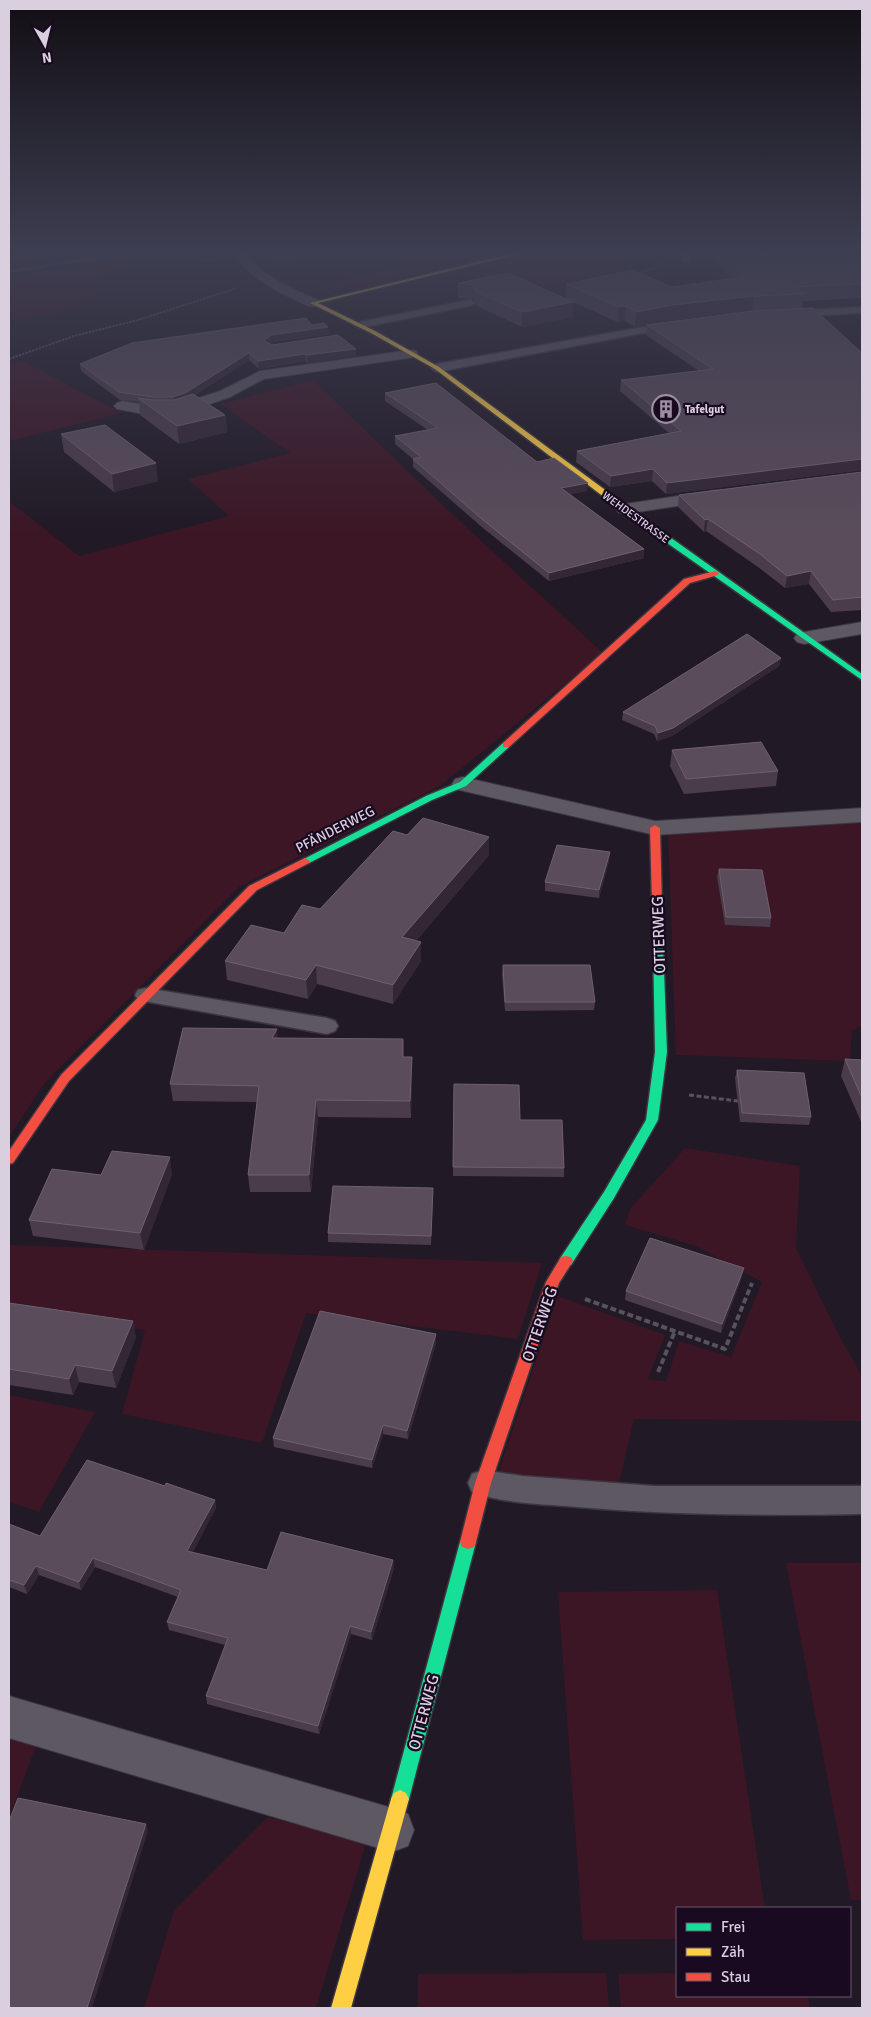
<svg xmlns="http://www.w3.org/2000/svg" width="871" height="2017" viewBox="0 0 871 2017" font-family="Signika,sans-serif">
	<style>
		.green { fill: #3c1624 }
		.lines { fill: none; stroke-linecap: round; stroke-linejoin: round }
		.stream { fill: #2b437f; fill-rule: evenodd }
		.lane-casing { stroke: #3c3540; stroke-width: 3 }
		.street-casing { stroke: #3c3540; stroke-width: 2 }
		.fast-casing { stroke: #3c3540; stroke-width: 3 }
		.slow-casing { stroke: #3c3540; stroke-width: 3 }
		.jam-casing { stroke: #3c3540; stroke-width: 3 }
		.path-far2 { stroke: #58525c; stroke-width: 2; stroke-dasharray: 2.5 1; stroke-linecap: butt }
		.path-far1 { stroke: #58525c; stroke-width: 3; stroke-dasharray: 5 2.5; stroke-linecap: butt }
		.path { stroke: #58525c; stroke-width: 4; stroke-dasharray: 6 3; stroke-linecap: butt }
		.lane { fill: #5e5862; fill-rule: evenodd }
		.street { fill: #5e5862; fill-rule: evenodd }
		.fast { fill: #16e098; fill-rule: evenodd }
		.slow { fill: #ffcf43; fill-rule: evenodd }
		.jam { fill: #f24e42; fill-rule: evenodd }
		.wall { fill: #4b3c4b }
		.shaded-wall { fill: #342735 }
		.building { fill: #5a4c5b; stroke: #6e6070 }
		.labels { text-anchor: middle; stroke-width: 4.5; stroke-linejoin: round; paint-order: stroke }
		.far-poi-label { font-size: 11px; font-weight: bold; fill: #d9cfdf; stroke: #190a21; text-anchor: start }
		.far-street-label { font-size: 11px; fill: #d9cfdf; stroke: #190a21 }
		.street-label { font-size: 14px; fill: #d9cfdf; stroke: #190a21 }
		.near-street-label { font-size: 16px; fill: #d9cfdf; stroke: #190a21 }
	</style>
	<rect width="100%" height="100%" fill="#211925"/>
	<path class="green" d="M31 252H82L9 268V255Z
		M449 252H506L364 287 315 288Z
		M566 252H610L619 264 626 270 521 292 481 274Z
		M120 259 166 260 172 264 121 265 101 274 96 285 95 297 62 312 9 321V276Z
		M22 361 122 413 9 441V365Z
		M313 380 449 511 603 653 440 786 239 887 44 1084 9 1137V501L79 556 229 516 188 479 290 453 221 404Z
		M862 822V1026L852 1030 850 1061 676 1055 668 833Z
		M685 1148 800 1166 796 1248 840 1337 862 1376V1421L634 1419 618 1487 497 1476 558 1296 665 1335 648 1379 666 1381 679 1341 731 1357 762 1282 696 1246 625 1225 630 1209Z
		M9 1245 40 1246 542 1263 518 1339 306 1313 262 1443 122 1414 145 1330 9 1313Z
		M9 1395 95 1412 39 1512 9 1502Z
		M786 1563H862V1900H851Z
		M717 1590 765 1908H677V1939L583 1940 558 1592Z
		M9 1738 36 1746 9 1818Z
		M268 1817 366 1843 316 2008H144L174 1911Z
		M606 1973 609 2008H418V1974Z
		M677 1973V1996H808L810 2008H621L618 1974Z"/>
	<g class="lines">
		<path class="stream" d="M122 252 218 259 215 261 122 256 9 273V270Z
			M372 252H388L342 259 267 260 264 258 267 256 342 255Z
			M661 252H732L703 256Z"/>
		<defs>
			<path id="lane" d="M682 252H692L690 262H682Z
				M469 300 473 301 474 303 473 305 360 328 354 325 360 322Z
				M862 307V313L789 317 783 314 789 311Z
				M677 321 681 322 683 324 681 326 437 372 431 368 437 364Z
				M146 988 327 1018 335 1021 338 1026 335 1031 327 1034 138 1000 135 995 138 990Z
				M483 1470 522 1476 655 1486H862V1514C767 1516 672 1515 577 1507 543 1504 505 1504 472 1492L468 1483 472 1474Z"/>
			<path id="street" d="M233 252H245C262 277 291 288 318 300L320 303 313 307 308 306C279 292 251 281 233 252Z
				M411 350 416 351 418 354 416 357 264 379 230 397 176 416H154L117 409 114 406 117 403 122 401 154 406H174L220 391 260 371Z
				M717 490 723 491 726 495 723 499 625 514 619 513 616 509 619 505 625 504Z
				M862 622V634L804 644 797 642 794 638 797 634 804 632Z
				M463 777 655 821 862 808V822L655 835 455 789 452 784 455 779Z
				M9 1696 392 1808 408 1814 414 1830 408 1846 392 1852 9 1738Z"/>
			<path id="fast" d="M633 515H639L862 674V680L633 519Z
				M506 742 509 743V747L466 786 432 800 309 863 305 864 300 861 426 796 460 782 503 743Z
				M658 940 663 943 667 1052 658 1120 614 1198 571 1265 566 1266 561 1265 559 1261 561 1257 604 1192 646 1120 655 1052 653 943Z
				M468 1535 474 1537 476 1542 409 1799 406 1805 400 1808 394 1805 391 1799 460 1542 462 1537Z"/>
			<path id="slow" d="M518 252H527L318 303 375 331 439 367 639 515V519H633L435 369 371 333 310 303Z
				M400 1790 406 1793 409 1799 351 2008H331L391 1799 394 1793Z"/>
			<path id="jam" d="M715 571 719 573 718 575 690 583 509 747H503V743L684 579Z
				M655 825 660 828 663 943 658 946 653 943 650 828Z
				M305 858 310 861 309 863 257 890 69 1081 13 1163 9 1164V1151L61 1075 249 886Z
				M566 1256 571 1257 573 1261 559 1283 491 1483 476 1542 474 1547 468 1549 462 1547 460 1542 475 1483 546 1282 561 1257Z"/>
		</defs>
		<use href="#lane" class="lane-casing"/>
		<use href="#street" class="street-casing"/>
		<use href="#fast" class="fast-casing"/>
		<use href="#slow" class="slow-casing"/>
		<use href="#jam" class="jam-casing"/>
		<path class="path-far2" d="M192 252 215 254
			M550 254 557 252
			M9 259 56 252
			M637 274 654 268 659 260H662
			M9 359 74 336 138 320 237 288"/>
		<path class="path-far1" d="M689 1095 738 1101"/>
		<path class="path" d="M585 1299 725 1349 752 1283
			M658 1372 675 1331"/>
		<use href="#lane" class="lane"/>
		<use href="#street" class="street"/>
		<use href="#fast" class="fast"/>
		<use href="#slow" class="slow"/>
		<use href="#jam" class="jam"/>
	</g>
	<path class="wall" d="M709 252H855L862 259V298L803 301 802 308 862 353V470L666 494 652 481 610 487 576 462 577 451 669 433 620 391 621 380 699 371 646 335 647 325 752 311 672 320 635 327 625 321 618 322 566 299V284L672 287 731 279Z
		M508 273 573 317 522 327 475 305 473 299 458 298V283Z
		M312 325 329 334 272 342 270 344 272 345 356 349V356L307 363 306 361 259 369 249 360 195 395 225 415 227 432 179 444 140 415 139 402 120 400 81 371 80 364Z
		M385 393 537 462 587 491 570 494 644 549V558L549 581 483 528 413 467V459L395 444V436L428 430 385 401Z
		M61 434 158 481 114 492 64 452Z
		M862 472V610L831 612 809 584 785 588 758 567 706 531 704 532 678 507 679 495Z
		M781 658 779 666 672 736 657 741 654 734 622 720 623 712Z
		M672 750 778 771 776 786 684 794 670 766Z
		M407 835 489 837V855L416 941 421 942V961L393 1004 317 984 308 999 227 980 225 961 284 933 320 909Z
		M609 861 599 898 545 891V882Z
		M719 869 771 918 770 927 725 925 717 877Z
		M503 965 595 1002 594 1010 505 1011 502 974Z
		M278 1038 404 1057H412L411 1118 318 1117 311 1192H250L248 1175 257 1102 173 1101 170 1084Z
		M845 1059 862 1060V1124L841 1076Z
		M737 1070 811 1117 809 1125 740 1122 735 1078Z
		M454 1084 520 1120 564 1168V1177L453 1176Z
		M172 1174 144 1250 33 1236 29 1220Z
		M433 1197 431 1245 328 1242V1233Z
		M742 1277 721 1333 625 1300 626 1291Z
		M9 1303 136 1337 116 1388 79 1382 73 1395 9 1385Z
		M436 1343 408 1439 383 1434 372 1468 274 1447 273 1438Z
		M165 1486 215 1500 216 1508 192 1552 267 1570 393 1560 394 1568 372 1640 351 1634 319 1734 207 1704 206 1696 225 1645 169 1630 167 1622 178 1597 95 1567 81 1590 39 1575 27 1594 9 1587V1524L40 1536Z"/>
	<path class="shaded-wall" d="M754 296 752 311 672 320 635 327 636 312 673 305Z
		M573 302V317L522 327V312Z
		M626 306 625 321 618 322 619 307Z
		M328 327 329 334 272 342 264 348V341L271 335Z
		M356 349V356L307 363V355Z
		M249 353V360L186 400 174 404 173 397Z
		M305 354 306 361 259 369 258 361Z
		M225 415 227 432 179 444 177 426Z
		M862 459V470L666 494 667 483Z
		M156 463 158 481 114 492 112 474Z
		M653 469 652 481 610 487 611 476Z
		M588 483 587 491 560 496 561 488Z
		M708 519 706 531 704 532 705 520Z
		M644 549V558L549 581V573Z
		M811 571 809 584 785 588 787 576Z
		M781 658 779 666 672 736 657 741 658 733Z
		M489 837V855L403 956 402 937Z
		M610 852 609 861 599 898V890Z
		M421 942V961L393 1004V985Z
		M316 965 317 984 308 999 306 980Z
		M277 1029 278 1046 272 1038Z
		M412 1057V1074L411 1118 410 1101Z
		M316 1100 318 1117 311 1192 309 1175Z
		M170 1157 172 1174 144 1250 140 1233Z
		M744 1268 742 1277 721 1333 722 1324Z
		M133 1321 136 1337 116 1388 112 1371Z
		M436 1334V1343L408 1439 407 1431Z
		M75 1365 79 1382 73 1395 69 1379Z
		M383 1425V1434L372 1468V1460Z
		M215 1500 216 1508 189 1560 187 1551Z
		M93 1558 95 1567 81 1590 79 1582Z
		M393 1560 394 1568 372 1640 371 1632Z
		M36 1566 39 1575 27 1594 24 1585Z
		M350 1626 351 1634 319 1734 318 1726Z
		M146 1824 148 1831 92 2008H87Z"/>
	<path class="building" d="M722 252H855L862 259V284L796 287 804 294 754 296 673 305 636 312 626 306 619 307 566 284 632 270 672 287 744 277Z
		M508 273 573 302 522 312 475 291 474 285 458 283Z
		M813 308 862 353V459L667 483 653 469 611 476 577 451 681 431 621 380 713 369 647 325 753 311Z
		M306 318 312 325 324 323 328 327 271 335 264 341 272 345 338 335 356 349 307 355 305 354 258 361 249 353 185 393 173 397H153L119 392 80 364 132 343Z
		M436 383 537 462 554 458 588 483 561 488 644 549 549 573 483 520 413 459 421 457 395 436 438 428 385 393Z
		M193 394 225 415 177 426 138 398 152 400H174Z
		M105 425 156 463 112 474 61 434Z
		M862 472V597L833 600 811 571 787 576 760 554 708 519 705 520 679 495Z
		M747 634 781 658 673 728 658 733 655 726 623 712Z
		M761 742 778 771 686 779 672 750Z
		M423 818 489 837 402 937 421 942 393 985 316 965 306 980 225 961 251 925 284 933 302 905 320 909 393 831 407 835Z
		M557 845 610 852 599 890 545 882Z
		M719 869 762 870 771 918 726 917Z
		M503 965H590L595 1002H505Z
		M183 1028 277 1029 272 1038 403 1039V1057H412L410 1101 316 1100 309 1175H248L259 1086 170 1084Z
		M845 1059 862 1060V1098Z
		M737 1070 804 1073 811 1117 742 1113Z
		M454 1084 519 1085 520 1120H562L564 1168 453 1167Z
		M112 1151 170 1157 140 1233 29 1220 52 1169 101 1175Z
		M333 1186 433 1188 431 1236 328 1233Z
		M650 1238 744 1268 722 1324 626 1291Z
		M9 1303 133 1321 112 1371 75 1365 69 1379 9 1369Z
		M320 1311 436 1334 407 1431 383 1425 372 1460 273 1438Z
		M87 1460 165 1486 166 1483 215 1500 187 1551 267 1570 281 1532 393 1560 371 1632 350 1626 318 1726 206 1696 228 1638 167 1622 181 1590 93 1558 79 1582 36 1566 24 1585 9 1580V1524L40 1536Z
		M18 1798 146 1824 87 2008H9V1821Z"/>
	<linearGradient id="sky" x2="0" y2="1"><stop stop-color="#120e14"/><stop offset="0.47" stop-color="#3d3e51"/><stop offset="1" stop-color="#3d3e51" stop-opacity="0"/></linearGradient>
	<rect width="871" height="535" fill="url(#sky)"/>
	<defs>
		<symbol id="building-ring" viewBox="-11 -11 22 22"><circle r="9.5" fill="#190a21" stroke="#998f9e" stroke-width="1.5"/><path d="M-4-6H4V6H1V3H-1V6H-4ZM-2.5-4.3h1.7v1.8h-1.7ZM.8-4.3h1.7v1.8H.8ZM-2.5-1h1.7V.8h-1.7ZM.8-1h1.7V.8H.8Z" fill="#998f9e"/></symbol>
	</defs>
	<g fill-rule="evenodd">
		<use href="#building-ring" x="650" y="393" width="32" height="32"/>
	</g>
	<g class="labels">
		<g class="far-poi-label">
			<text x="685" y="413">Tafelgut</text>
		</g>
		<g class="far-street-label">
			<text transform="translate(636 517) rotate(36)" y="4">WEHDESTRASSE</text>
		</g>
		<g class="street-label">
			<text transform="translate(335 829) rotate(-27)" y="5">PFÄNDERWEG</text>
		</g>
		<g class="near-street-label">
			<text transform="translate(658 935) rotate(-92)" y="6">OTTERWEG</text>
			<text transform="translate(539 1324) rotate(-71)" y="6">OTTERWEG</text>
			<text transform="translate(423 1712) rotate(-75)" y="6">OTTERWEG</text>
		</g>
	</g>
	<rect width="871" height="2017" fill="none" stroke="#d9cfdf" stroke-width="20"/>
	<rect x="676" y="1907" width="175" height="90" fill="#190a21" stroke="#66596d"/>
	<rect x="686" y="1923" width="25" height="8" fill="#16e098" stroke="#66596d"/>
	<text x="721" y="1932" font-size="15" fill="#d9cfdf">Frei</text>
	<rect x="686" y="1948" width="25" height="8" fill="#ffcf43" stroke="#66596d"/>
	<text x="721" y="1957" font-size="15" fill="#d9cfdf">Zäh</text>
	<rect x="686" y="1973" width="25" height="8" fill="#f24e42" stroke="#66596d"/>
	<text x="721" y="1982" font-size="15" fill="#d9cfdf">Stau</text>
	<g transform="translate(45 45) rotate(172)" stroke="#190a21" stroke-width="4" paint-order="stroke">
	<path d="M0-4L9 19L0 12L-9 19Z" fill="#d9cfdf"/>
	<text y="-8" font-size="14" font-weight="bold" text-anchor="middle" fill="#d9cfdf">N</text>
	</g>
</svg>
